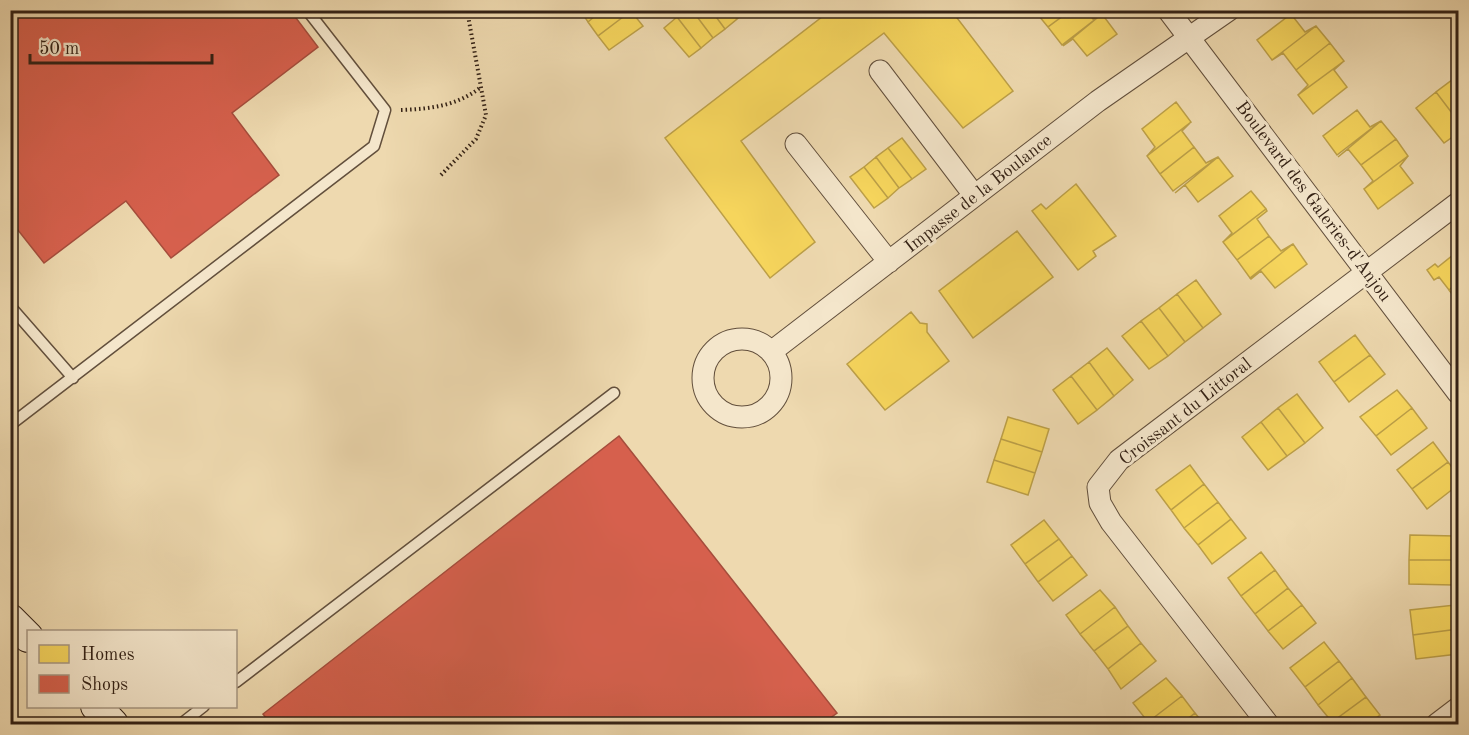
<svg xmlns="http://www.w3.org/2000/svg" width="1469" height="735" viewBox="0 0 1469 735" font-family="'Old Standard TT',serif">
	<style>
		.homes { fill: #f6d55c; stroke: #bc9f47; stroke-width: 1.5 }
		.shops { fill: #d6604d; stroke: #a54d3c; stroke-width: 1.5 }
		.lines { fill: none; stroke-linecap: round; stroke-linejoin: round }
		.lane-casing { stroke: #624f3c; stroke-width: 13 }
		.street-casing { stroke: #624f3c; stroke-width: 23 }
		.secondary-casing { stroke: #332115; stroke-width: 32 }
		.path { stroke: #332115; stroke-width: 4; stroke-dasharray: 1.5 3; stroke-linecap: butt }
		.lane { stroke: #f4e6cb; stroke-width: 10 }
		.street { stroke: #f4e6cb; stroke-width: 21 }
		.secondary { stroke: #f4e6cb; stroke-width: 30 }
		.labels { text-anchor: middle; stroke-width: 6; stroke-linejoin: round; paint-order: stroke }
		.street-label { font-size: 18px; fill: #332115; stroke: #f4e6cb }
	</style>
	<rect width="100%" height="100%" fill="#eed9af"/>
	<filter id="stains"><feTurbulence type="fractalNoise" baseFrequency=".00333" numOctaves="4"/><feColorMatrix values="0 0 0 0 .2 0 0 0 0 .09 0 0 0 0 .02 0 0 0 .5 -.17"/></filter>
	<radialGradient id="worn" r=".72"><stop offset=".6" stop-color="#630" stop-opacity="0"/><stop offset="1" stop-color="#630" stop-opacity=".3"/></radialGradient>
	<path class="homes" d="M580 10H602L588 22Z
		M602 10H631V11L598 36 588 22Z
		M686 10H692L713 38 701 48 677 17Z
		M692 10H711L725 29 713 38Z
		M711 10H731L737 19 725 29Z
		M731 10H748L737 19Z
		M831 10H951L1013 91 963 128 884 33 741 141 815 242 770 278 665 138Z
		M1034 10H1071L1048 27Z
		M1071 10H1086L1093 19 1102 14 1062 45 1048 27Z
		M1368 10H1381L1373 17Z
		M631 11 643 26 609 50 598 36Z
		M1102 14 1117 34 1087 56 1073 39 1063 46Z
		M1291 14 1305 32 1316 26 1272 60 1257 40Z
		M677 17 701 48 689 57 664 28Z
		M1316 26 1330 43 1296 70 1283 53 1272 60Z
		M1330 43 1344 61 1298 95 1308 85 1296 70Z
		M1344 61 1334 70 1347 87 1313 114 1298 95Z
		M1456 77 1458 81V121L1436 92Z
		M1436 92 1458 121V133L1444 143 1416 108Z
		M1176 102 1191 122 1147 156 1155 147 1142 129Z
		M1357 110 1370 127 1381 121 1337 155 1323 136Z
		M1381 121 1396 139 1361 165 1348 149 1338 157Z
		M1191 122 1182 131 1194 147 1160 174 1147 156Z
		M902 138 926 169 912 179 888 148Z
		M1396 139 1408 156 1364 189 1373 181 1361 165Z
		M1194 147 1206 163 1218 157 1173 191 1160 174Z
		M888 148 912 179 899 188 876 157Z
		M1408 156 1400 166 1413 183 1378 209 1364 189Z
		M876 157 899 188 888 198 864 167Z
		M1218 157 1233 176 1198 202 1185 185 1175 193Z
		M864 167 888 198 874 208 850 177Z
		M1076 184 1116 236 1093 251 1096 256 1078 270 1032 211 1041 204 1046 209Z
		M1251 191 1266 209 1223 242 1232 233 1219 216Z
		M1266 209 1267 211 1257 219 1269 236 1237 260 1223 242Z
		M1017 231 1053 277 973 338 939 291Z
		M1269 236 1281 251 1293 244 1250 278 1237 260Z
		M1293 244 1307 264 1275 288 1261 271 1251 279 1250 278Z
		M1458 251V282L1449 290 1439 277 1434 280 1427 270 1435 264 1438 267Z
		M1196 280 1221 314 1203 328 1177 294Z
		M1458 282V310L1454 305 1458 302 1449 290Z
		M1177 294 1203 328 1185 342 1159 308Z
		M1159 308 1185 342 1168 356 1141 321Z
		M911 312 920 323 927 324V332L949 361 885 410 847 364Z
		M1141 321 1168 356 1149 369 1122 336Z
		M1355 335 1370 355 1334 382 1319 362Z
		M1107 348 1133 380 1114 396 1089 362Z
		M1370 355 1385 374 1349 402 1334 382Z
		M1089 362 1114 396 1097 410 1071 376Z
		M1071 376 1097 410 1078 424 1053 390Z
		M1397 390 1412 408 1376 436 1360 417Z
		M1297 394 1323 428 1305 443 1278 408Z
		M1278 408 1305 443 1287 456 1261 422Z
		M1412 408 1427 428 1391 455 1376 436Z
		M1008 417 1049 429 1042 452 1001 439Z
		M1261 422 1287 456 1268 470 1242 437Z
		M1001 439 1042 452 1035 473 994 460Z
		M1433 442 1448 462 1412 489 1397 470Z
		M994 460 1035 473 1028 495 987 482Z
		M1448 462 1458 475V485L1427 509 1412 489Z
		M1190 465 1204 484 1171 510 1156 490Z
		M1204 484 1218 502 1184 528 1171 510Z
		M1218 502 1231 519 1198 545 1184 528Z
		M1231 519 1246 538 1212 564 1198 545Z
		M1044 520 1059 539 1025 564 1011 545Z
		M1410 535 1455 536 1454 560H1409Z
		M1059 539 1072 556 1038 582 1025 564Z
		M1261 552 1275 570 1241 596 1228 578Z
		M1072 556 1087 575 1053 601 1038 582Z
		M1409 560H1454L1453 585 1409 584Z
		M1275 570 1288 588 1255 614 1241 596Z
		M1288 588 1302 605 1268 631 1255 614Z
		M1100 590 1115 607 1080 634 1066 615Z
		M1302 605 1316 623 1283 649 1268 631Z
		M1455 605 1458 629 1413 635 1410 610Z
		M1115 607 1128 626 1094 651 1080 634Z
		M1128 626 1141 643 1108 669 1094 651Z
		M1458 629V654L1416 659 1413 635Z
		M1324 642 1339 661 1305 687 1290 668Z
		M1141 643 1156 661 1121 689 1108 669Z
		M1339 661 1352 678 1318 705 1305 687Z
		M1166 678 1182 696 1148 722 1133 703Z
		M1352 678 1366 697 1332 722 1318 705Z
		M1182 696 1195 713 1181 724H1150L1148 722Z
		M1366 697 1380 715 1368 724H1334L1332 722Z
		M1195 713 1204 724H1181Z"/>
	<path class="shops" d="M10 10H290L318 47 232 113 279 175 171 258 126 201 44 263 10 220Z
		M619 436 837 713 822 724H271L263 714Z"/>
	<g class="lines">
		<defs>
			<path id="lane" d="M10 306 73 378
				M10 425 374 146 385 110 307 10
				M236 682 614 393
				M181 724 204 706"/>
			<path id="street" d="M1168 10 1458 393
				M880 71 974 195
				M796 144 889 262
				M703 378a39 39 0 1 1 78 0a39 39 0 1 1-78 0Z
				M771 352 1098 101 1229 10
				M1268 724 1111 522 1100 503 1098 487 1119 460 1458 203
				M1437 724 1458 708"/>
			<path id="secondary" d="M10 619 28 637
				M96 706 113 724"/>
		</defs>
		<use href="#lane" class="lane-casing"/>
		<use href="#street" class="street-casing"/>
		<use href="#secondary" class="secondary-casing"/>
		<path class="path" d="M401 110C430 109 457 106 481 87
			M441 175 476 139 486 115 467 10"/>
		<use href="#lane" class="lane"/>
		<use href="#street" class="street"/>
		<use href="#secondary" class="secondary"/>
	</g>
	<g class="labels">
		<g class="street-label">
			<text transform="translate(978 193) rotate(-38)" y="6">Impasse de la Boulance</text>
			<text transform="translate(1314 201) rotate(53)" y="6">Boulevard des Galeries-d'Anjou</text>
			<text transform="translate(1185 411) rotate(-38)" y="6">Croissant du Littoral</text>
		</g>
	</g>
	<rect width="1469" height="735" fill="none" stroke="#eed9af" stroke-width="36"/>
	<rect x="12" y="12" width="1445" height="711" fill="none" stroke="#332115" stroke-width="3"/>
	<rect x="18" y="18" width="1433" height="699" fill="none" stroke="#332115" stroke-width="1.5"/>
	<rect x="27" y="630" width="210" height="78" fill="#f4e6cb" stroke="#a79782" stroke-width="1.5"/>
	<rect x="39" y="645" width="30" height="18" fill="#f6d55c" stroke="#a79782" stroke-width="1.5"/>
	<text x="81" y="660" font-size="18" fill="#332115">Homes</text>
	<rect x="39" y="675" width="30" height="18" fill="#d6604d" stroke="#a79782" stroke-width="1.5"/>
	<text x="81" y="690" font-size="18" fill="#332115">Shops</text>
	<path d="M30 54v9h182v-9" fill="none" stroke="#332115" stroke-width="3"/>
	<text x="39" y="54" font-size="18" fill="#332115" stroke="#f4e6cb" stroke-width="4.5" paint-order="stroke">50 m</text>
	<rect width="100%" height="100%" filter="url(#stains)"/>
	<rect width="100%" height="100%" fill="url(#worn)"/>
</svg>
